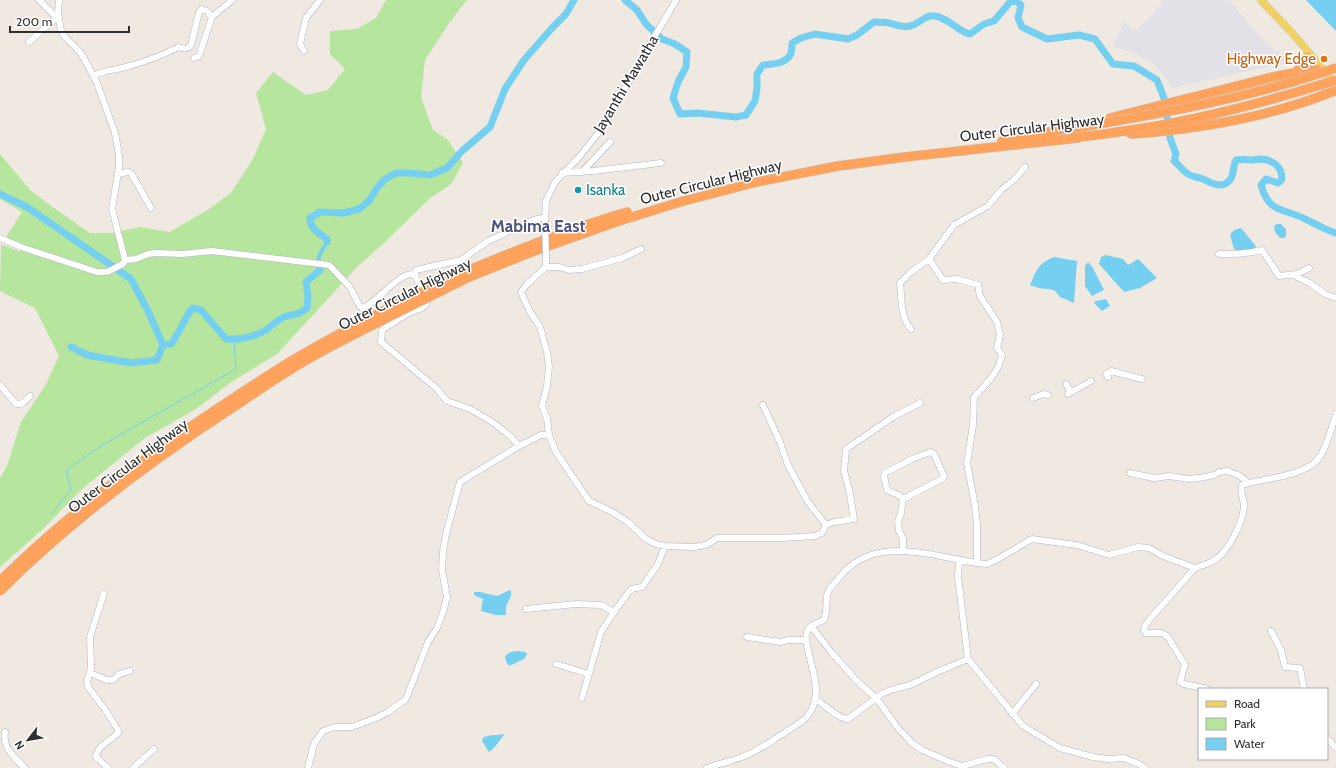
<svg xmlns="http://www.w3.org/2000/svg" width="1336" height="768" viewBox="0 0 1336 768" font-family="Cabin,sans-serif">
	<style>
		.industrial { fill: #e3e1e8 }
		.green { fill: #b6e59e }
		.water { fill: #75cff0 }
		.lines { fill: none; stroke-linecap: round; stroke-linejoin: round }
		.stream { stroke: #75cff0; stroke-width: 1 }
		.canal { stroke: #75cff0; stroke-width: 4 }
		.river { stroke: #75cff0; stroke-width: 7 }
		.minor-casing { stroke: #b4b7c1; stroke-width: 7 }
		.major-casing { stroke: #c9c9c9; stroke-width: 8 }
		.highway-casing { stroke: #c9c9c9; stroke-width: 10 }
		.minor { stroke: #fff; stroke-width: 6 }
		.major { stroke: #f2d163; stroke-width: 7 }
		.highway { stroke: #ffa35c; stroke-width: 9 }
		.minor-bridge-casing { stroke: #b4b7c1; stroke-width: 7; stroke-linecap: butt }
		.highway-bridge-casing { stroke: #c9c9c9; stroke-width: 10; stroke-linecap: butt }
		.minor-bridge { stroke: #fff; stroke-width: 6 }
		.highway-bridge { stroke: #ffa35c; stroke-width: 9 }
		.food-dot { fill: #e8710a; stroke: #fff; stroke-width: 1.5 }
		.culture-dot { fill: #0f9aa8; stroke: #fff; stroke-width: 1.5 }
		.labels { text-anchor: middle; stroke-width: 3; stroke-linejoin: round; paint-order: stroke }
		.food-label { font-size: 15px; fill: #c56008; stroke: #fff; text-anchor: end }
		.street-label { font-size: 15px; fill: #2e2e2e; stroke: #fff }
		.culture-label { font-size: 15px; fill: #0d838f; stroke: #fff; text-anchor: start }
		.quarter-label { font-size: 17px; font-weight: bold; fill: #4d5680; stroke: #fff }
	</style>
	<rect width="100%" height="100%" fill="#efe9e1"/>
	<path class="industrial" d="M1162 0H1229L1267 45 1293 61 1172 88 1163 74 1150 61 1131 52 1112 46 1124 22 1135 32 1162 4Z"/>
	<path class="green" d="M386 0H467L449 23 425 60 421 97 433 130 447 139 463 163 451 184 429 199 385 242 358 266 277 354 230 383 196 409 145 438 82 489 44 528 0 567V478L7 466 21 422 46 384 59 356 35 308 0 291 1 244 20 252 23 244 6 237 22 212 0 199V154L31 191 58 211 90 233H112L140 227 170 232 209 209 231 193 253 159 266 129 256 93 273 72 306 95 328 90 345 69 330 54V31L357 29 376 18Z"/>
	<path class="water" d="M1306 0H1336V31Z
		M1277 224H1281L1286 229V236L1284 238H1280L1275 232 1274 226Z
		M1241 228 1255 245 1256 248 1255 250H1236L1234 249 1230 235 1234 230Z
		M1106 255 1123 259 1128 265 1138 259 1157 278 1140 288 1124 292 1099 264 1101 257Z
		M1054 257 1077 261 1074 303 1060 297 1054 290 1039 288 1030 285C1037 269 1038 264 1054 257Z
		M1088 262 1093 268 1104 290 1092 296 1085 286V266Z
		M1106 299 1110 306 1102 311 1094 303 1096 301Z
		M510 590 511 591V596L506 606V615H496L481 611 483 599 474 595V592H480L497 596Z
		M518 651 525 652 527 654 524 659 509 666C501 655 507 652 518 651Z
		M503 734 504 735C499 741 495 748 489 752L482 741 483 738C488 734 496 736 503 734Z"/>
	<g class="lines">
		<path class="stream" d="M51 514 71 490 66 470 104 444 236 369 234 339"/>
		<path class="canal" d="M318 260 320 254 327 242"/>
		<path class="river" d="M625 0 637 10 646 24 662 39 675 44 687 52 686 67 678 82 673 98 680 114 697 113 736 117 746 115 755 101 757 88V74L763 65C772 64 787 64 791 53 792 50 792 46 792 43L801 38 815 34 848 39 857 35 874 22C879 22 885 22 889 23 897 25 902 28 910 26 919 24 926 14 935 16 949 18 957 31 970 34L984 24 994 21 1010 2 1016 1 1021 5 1018 18 1022 27 1047 39 1079 35 1095 39 1113 64 1134 66 1157 80 1164 98 1170 138 1176 154 1174 161C1179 165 1183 171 1188 174 1192 177 1198 177 1203 179 1212 183 1221 189 1229 181 1235 175 1232 167 1236 160 1242 159 1246 160 1252 160 1255 160 1258 159 1262 159 1273 160 1282 167 1282 179L1278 183 1266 179 1261 185C1269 214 1284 208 1305 219 1316 224 1325 230 1336 233
			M0 194 27 207 131 279 148 311 163 345 171 344C180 332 184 320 192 308L201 310 226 339C240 340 254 337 266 330 272 326 277 320 284 317 295 313 296 317 307 308L308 297 306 282 320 270 318 264
			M327 242V239C320 234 309 228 310 218L320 212 343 213 359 209 369 201 377 188 385 179 396 173H409L430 175 447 168 462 151 490 127 505 89 524 60 552 28 566 14 574 0
			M71 347 87 355 132 363 157 360 163 345"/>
		<defs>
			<path id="minor" d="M39 0 59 20
				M59 0 58 13 61 31 65 37 81 53 87 64 97 83 115 133 119 155V167L112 209 125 260
				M29 42 56 18
				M304 51 300 44 306 18 320 0
				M194 58 199 56 212 17 232 0
				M93 76C104 70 115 70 126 67 144 62 162 56 178 47 184 49 187 50 191 45L199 12 202 9 207 11 212 17
				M582 172 610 142
				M562 173 593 171 661 163
				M117 174 128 172 131 173 151 208
				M545 221 546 201 555 182 580 156 603 127 652 40 664 21 676 0
				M0 238 21 247 97 272H107L123 264 125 260 136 259 148 254 156 253 182 254 212 251 329 265 350 287 359 305 362 308C378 303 396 274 413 274L416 277
				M1219 254C1234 254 1248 254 1262 250L1279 276 1297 274
				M546 256V267L528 283 521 292 529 310 540 327 547 352 549 367 547 386 542 406 547 418 549 435 556 452 589 501 612 512 628 522 646 539 656 544 665 546 694 547 706 545 717 538H782L815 536 822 533 826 525 808 502 788 465 780 442 763 405
				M546 267H559L569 270 582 269 622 258 641 249
				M1309 268 1297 274V277L1310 283 1325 294 1336 298
				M911 329C900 317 902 299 900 283L911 272 929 259
				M1108 377 1106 374 1111 371 1142 379
				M1066 384 1071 392
				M0 385 16 404C23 405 26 400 30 396
				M1068 394 1091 381
				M1033 398 1044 394 1048 395
				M519 446 510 436 491 421 470 409 447 401 436 388 381 342 382 330 407 314 422 308 427 303 416 277 415 273 416 270 461 260 488 241 534 220 545 217
				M930 452 934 454 944 476 942 479 903 499 900 496 887 490 884 476 885 473 912 459Z
				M1130 473 1154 478 1169 476 1189 479 1205 477 1214 475 1219 472 1228 471 1240 476 1248 483
				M903 499 901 513 898 522 899 531 903 538V551
				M826 525 834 522 854 519 849 489 844 471 846 449 893 417 920 403
				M959 560 958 577 968 659 1023 726 1060 748 1093 757 1108 759 1124 758 1139 764 1145 768
				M977 563V524L975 506 967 463 973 425 974 397C986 384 998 374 1002 355L997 348 1000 335 997 322 980 296 978 285 957 279 943 280 929 259 954 225 988 206 1001 190 1015 179 1025 167
				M1195 568 1150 619 1145 626 1144 630 1146 633H1162L1168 637 1185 665 1180 682 1184 684 1208 689
				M104 593 90 637 91 668 87 681 88 687 106 711 118 730V733C111 740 97 746 96 757L108 768
				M526 609 576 604 601 605 614 612
				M811 626 832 653 857 681 876 698 898 728 912 743 922 750 950 762 963 766 987 759H994L1004 768
				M1271 631 1281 650 1285 667 1300 668 1304 689
				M747 637 780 642 789 640H806
				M556 664 589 674
				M90 673 107 680H113L119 674 130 671
				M582 698 601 632 614 612 631 589 642 587 658 564 665 546
				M815 699C824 704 838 719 848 719L883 693 894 689 910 685 937 672 968 659
				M1012 714 1036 684
				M5 732C2 748 15 758 25 768
				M1327 738 1336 748
				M133 768 154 749
				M308 768 314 744 323 731 335 727H352L378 717 388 712 406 699 428 642 437 628 443 612 447 597 442 570 443 551 446 534 460 482 519 446 541 435H549
				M707 768C719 764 731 761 742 757 757 752 771 741 784 733 791 728 801 723 807 717 832 687 795 644 810 627 813 624 820 622 824 620 828 610 825 601 828 592 830 587 836 582 839 578 873 533 931 556 977 563L987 564 996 560 1032 539 1077 545 1109 555 1138 547 1149 548 1163 556 1195 568C1201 566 1208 564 1213 561 1228 553 1244 521 1244 504 1243 497 1240 494 1242 485 1263 478 1309 477 1321 455 1328 443 1332 427 1336 414"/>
			<path id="major" d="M1261 0 1293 34 1335 83"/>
			<path id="highway" d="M1296 72 1304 64 1307 57
				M1110 118 1277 76 1317 69
				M1131 134C1200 129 1270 117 1334 91
				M1002 141 1076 127
				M467 271C519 249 572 228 627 212
				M469 277 534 251 616 222 680 202 757 182 838 166 905 157 1078 138"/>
		</defs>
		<use href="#minor" class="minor-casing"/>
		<use href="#major" class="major-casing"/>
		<use href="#highway" class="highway-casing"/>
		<use href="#minor" class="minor"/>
		<use href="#major" class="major"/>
		<use href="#highway" class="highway"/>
		<defs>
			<path id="minor-bridge" d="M545 221 546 256"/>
			<path id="highway-bridge" d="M1069 129C1159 114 1249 98 1336 68
				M1071 138C1115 133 1158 127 1201 117 1246 107 1292 94 1336 80
				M0 581C68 514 144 457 223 405 250 387 277 369 305 353 357 323 412 296 467 271
				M0 591C70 521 149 462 232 408 258 391 283 373 310 358 362 329 416 304 469 277"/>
		</defs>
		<use href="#minor-bridge" class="minor-bridge-casing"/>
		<use href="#highway-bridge" class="highway-bridge-casing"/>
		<use href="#minor-bridge" class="minor-bridge"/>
		<use href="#highway-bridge" class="highway-bridge"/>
	</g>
	<circle class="food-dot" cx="1324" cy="59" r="4"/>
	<circle class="culture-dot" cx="578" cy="190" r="4"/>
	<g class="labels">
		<g class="food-label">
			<text x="1316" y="64">Highway Edge</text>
		</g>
		<g class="street-label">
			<text transform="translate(626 84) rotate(-59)" y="5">Jayanthi Mawatha</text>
			<text transform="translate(1032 128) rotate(-7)" y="5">Outer Circular Highway</text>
			<text transform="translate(711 182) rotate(-14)" y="5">Outer Circular Highway</text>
			<text transform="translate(405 294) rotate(-26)" y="5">Outer Circular Highway</text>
			<text transform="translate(128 466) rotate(-37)" y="5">Outer Circular Highway</text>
		</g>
		<g class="culture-label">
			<text x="586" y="195">Isanka</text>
		</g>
		<g class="quarter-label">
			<text x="538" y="232">Mabima East</text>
		</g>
	</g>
	<rect x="1198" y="688" width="130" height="72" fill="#ffffff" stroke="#ababab"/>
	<rect x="1206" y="701" width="20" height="6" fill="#f2d163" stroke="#ababab"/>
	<text x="1234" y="708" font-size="12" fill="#2e2e2e">Road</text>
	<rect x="1206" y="718" width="20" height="12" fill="#b6e59e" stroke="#ababab"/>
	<text x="1234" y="728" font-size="12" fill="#2e2e2e">Park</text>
	<rect x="1206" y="738" width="20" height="12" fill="#75cff0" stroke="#ababab"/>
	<text x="1234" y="748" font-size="12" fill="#2e2e2e">Water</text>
	<g transform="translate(28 740) rotate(239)" stroke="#ffffff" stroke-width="3" paint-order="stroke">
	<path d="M0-3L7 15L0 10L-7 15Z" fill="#2e2e2e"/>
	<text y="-6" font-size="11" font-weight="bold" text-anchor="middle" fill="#2e2e2e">N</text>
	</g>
	<path d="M10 26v6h119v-6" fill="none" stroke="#2e2e2e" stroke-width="2"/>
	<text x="16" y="26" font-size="12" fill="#2e2e2e" stroke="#ffffff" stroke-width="3" paint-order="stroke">200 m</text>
</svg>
